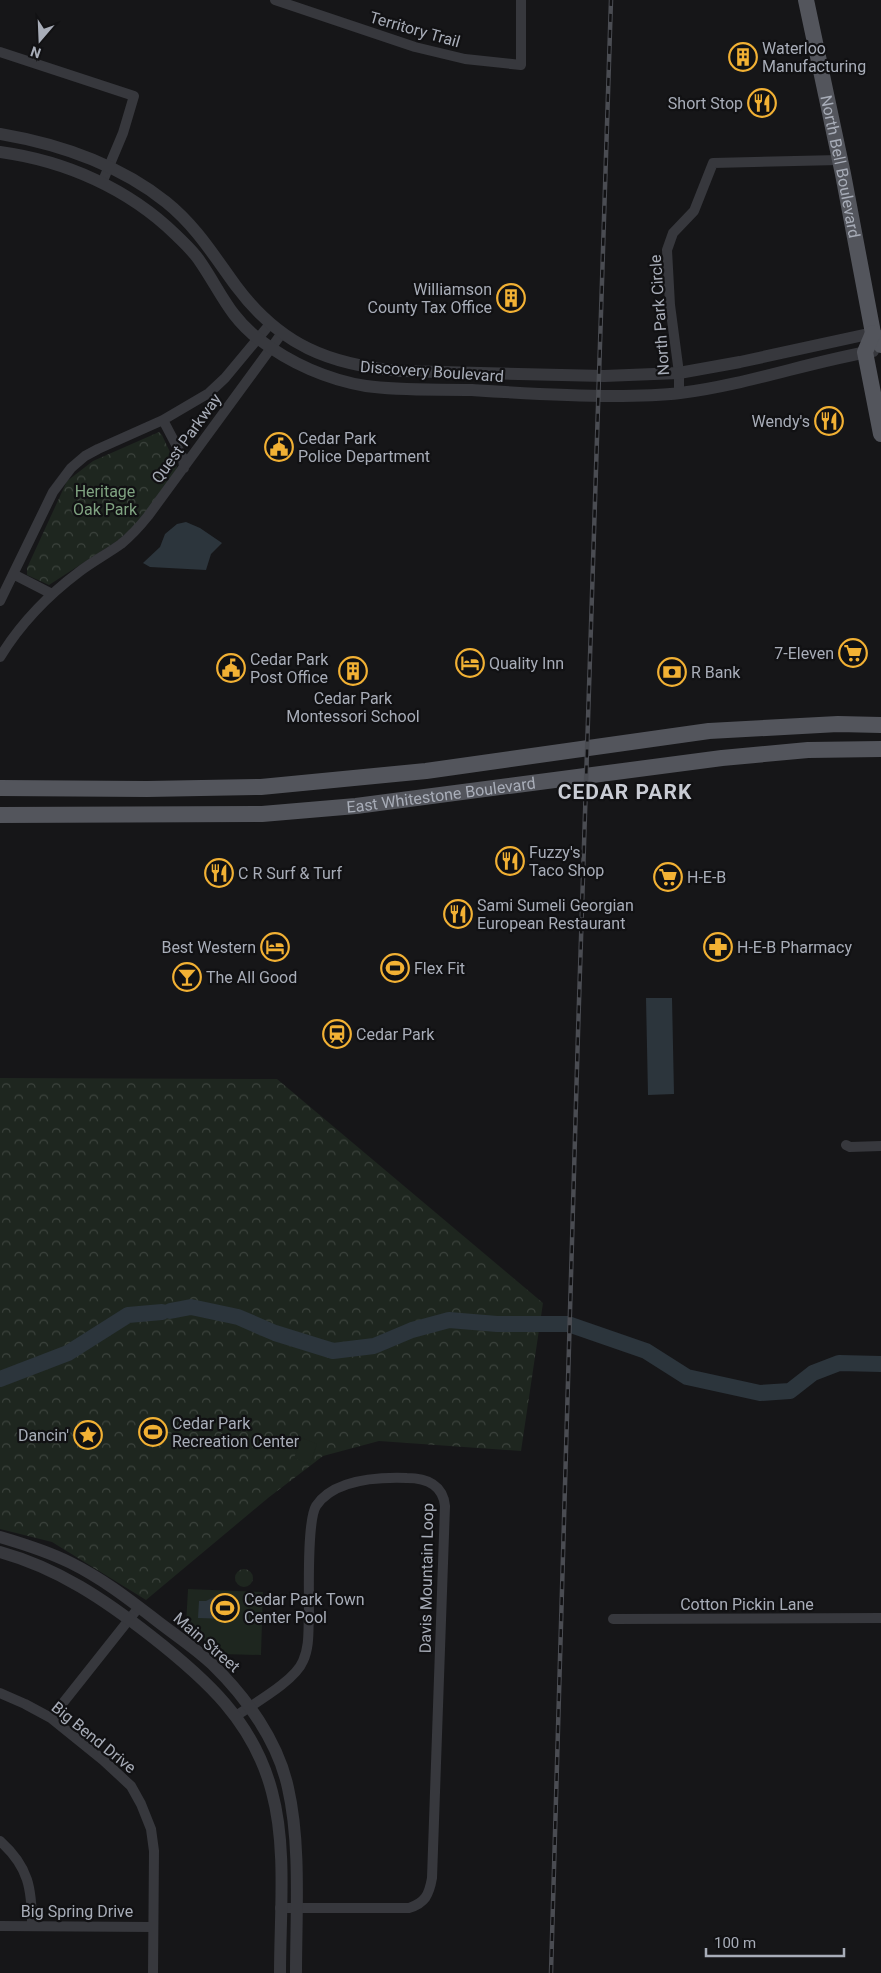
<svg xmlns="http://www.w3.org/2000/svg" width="881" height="1973" viewBox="0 0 881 1973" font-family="Roboto,sans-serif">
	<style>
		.forest { fill: url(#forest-crowns) }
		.pitch { fill: #1e261f }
		.water { fill: #2c353c }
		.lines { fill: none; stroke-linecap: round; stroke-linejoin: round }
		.river { stroke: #2c353c; stroke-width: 16 }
		.minor { stroke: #37383d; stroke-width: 10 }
		.tertiary { stroke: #37383d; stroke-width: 12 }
		.primary { stroke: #53555c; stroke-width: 16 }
		.rail-casing { stroke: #4a4c52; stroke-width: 4.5 }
		.rail { stroke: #111113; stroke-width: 2.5; stroke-dasharray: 8; stroke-linecap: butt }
		.labels { text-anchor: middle; stroke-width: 4.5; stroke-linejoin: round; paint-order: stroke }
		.street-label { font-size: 16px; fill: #a8adb8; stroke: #111113 }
		.poi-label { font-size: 16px; fill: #a8adb8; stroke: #111113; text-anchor: start }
		.park-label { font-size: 16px; fill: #7fa381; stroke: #111113 }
		.district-label { font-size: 21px; font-weight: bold; letter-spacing: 1px; fill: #c9ccd4; stroke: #111113 }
	</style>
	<defs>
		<pattern id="forest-crowns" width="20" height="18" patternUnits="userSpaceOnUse" patternTransform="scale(1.25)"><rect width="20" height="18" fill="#1e261f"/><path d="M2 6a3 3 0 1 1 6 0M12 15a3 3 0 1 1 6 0" fill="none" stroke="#3c433d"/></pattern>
	</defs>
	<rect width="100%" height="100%" fill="#161618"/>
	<path class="forest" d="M159 432 162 435 177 467 176 471 137 524 117 541 49 585 27 575V568L67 481 93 461Z
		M0 1078 277 1079 543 1303 521 1451 379 1441 323 1456 268 1498 146 1600 52 1542 0 1529Z
		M235 1578a9 9 0 1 1 18 0a9 9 0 1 1-18 0Z"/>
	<path class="pitch" d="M302 1438 317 1444 310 1464 294 1458Z
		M188 1589 263 1592 261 1655 220 1654 186 1624Z"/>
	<path class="water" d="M186 522 200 528 222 543 211 554 206 570 150 567 143 563 160 547 165 534 177 524Z
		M646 998H672L674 1094 648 1095Z
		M214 1597 220 1602H230L229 1619 198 1618 199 1601H206Z"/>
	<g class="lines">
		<path class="river" d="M170 1311 191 1307 238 1317 275 1333 333 1351 374 1346 412 1330 449 1320 497 1324H568L646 1351 687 1377 760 1393 790 1391 813 1373 839 1363 881 1364
			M0 1379 68 1353 128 1315 162 1312"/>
		<path class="minor" d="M275 0 415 47 465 59 521 65V0
			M0 52 134 96 123 133 102 183
			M679 394V373L670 305 667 250 673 233 694 211 713 163 839 160
			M163 420 183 458 184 468
			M13 574 52 594
			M0 601 53 492 71 468 85 456 98 449 163 420 209 393 225 378 270 324
			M0 657C21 623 47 596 79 572 92 562 107 554 121 544 131 536 140 526 148 516L282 333
			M846 1145 850 1147 881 1146
			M613 1619 881 1618
			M0 1693 25 1704 51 1718 103 1760 131 1786 141 1804 151 1829 154 1851 153 1973
			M236 1716C253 1704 295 1681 303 1661 310 1646 308 1629 309 1612 309 1592 307 1521 316 1506 334 1479 378 1477 407 1478 427 1478 443 1485 445 1506L432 1878C429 1895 425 1903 409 1908H280
			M51 1718 139 1607
			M0 1841C29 1867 32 1889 32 1926
			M0 1926 153 1927"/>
		<path class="tertiary" d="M0 134C59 144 118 164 166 202 196 226 214 256 236 286 280 345 329 365 401 371L604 376 679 373 740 362 873 333
			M0 152C66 161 129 189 176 235 184 243 193 251 199 260 220 290 229 317 260 340 290 363 328 380 366 386 401 391 437 389 472 390 519 393 565 396 612 396 635 396 657 396 680 393 745 385 809 362 873 351
			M0 1537C24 1544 49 1552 71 1563 101 1578 126 1597 152 1617 172 1633 194 1647 212 1664 246 1697 278 1741 288 1788 301 1844 296 1915 296 1973
			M0 1552C58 1568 105 1600 151 1636 206 1679 254 1722 272 1792 287 1847 280 1915 280 1973"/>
		<g class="primary">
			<path id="s1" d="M806 0 843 174 873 333 881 345"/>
			<path d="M873 333 865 352 881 434"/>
			<path d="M0 788 147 789 261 787 426 771 709 731 838 724 881 725"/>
			<path id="s2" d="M0 815 262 814 356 806 722 758 808 750 881 749"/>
		</g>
		<defs>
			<path id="rail" d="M551 1973 578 1033 611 0"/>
		</defs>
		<use href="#rail" class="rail-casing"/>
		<use href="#rail" class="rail"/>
	</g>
	<defs>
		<symbol id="building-ring" viewBox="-11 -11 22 22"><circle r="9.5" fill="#111113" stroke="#f2b134" stroke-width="1.5"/><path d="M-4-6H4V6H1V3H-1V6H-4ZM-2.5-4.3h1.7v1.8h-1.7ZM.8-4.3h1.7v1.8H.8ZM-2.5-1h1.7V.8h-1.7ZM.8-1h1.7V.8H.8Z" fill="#f2b134"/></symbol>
		<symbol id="restaurant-ring" viewBox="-11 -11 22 22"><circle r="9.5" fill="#111113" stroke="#f2b134" stroke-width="1.5"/><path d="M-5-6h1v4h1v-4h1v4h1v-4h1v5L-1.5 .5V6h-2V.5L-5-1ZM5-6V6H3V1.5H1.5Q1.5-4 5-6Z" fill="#f2b134"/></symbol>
		<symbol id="civic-ring" viewBox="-11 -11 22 22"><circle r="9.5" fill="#111113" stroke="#f2b134" stroke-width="1.5"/><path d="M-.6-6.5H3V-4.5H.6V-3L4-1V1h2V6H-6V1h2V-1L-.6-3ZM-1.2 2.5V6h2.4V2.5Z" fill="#f2b134"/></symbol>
		<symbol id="supermarket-ring" viewBox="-11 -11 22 22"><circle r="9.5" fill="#111113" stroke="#f2b134" stroke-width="1.5"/><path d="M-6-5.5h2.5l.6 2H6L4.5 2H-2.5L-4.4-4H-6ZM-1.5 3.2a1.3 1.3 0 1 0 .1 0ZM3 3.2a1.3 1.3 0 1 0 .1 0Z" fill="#f2b134"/></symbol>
		<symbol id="hotel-ring" viewBox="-11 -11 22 22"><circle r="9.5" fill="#111113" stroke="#f2b134" stroke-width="1.5"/><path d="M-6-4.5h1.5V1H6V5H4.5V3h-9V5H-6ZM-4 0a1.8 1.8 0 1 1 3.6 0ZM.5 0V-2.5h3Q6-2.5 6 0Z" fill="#f2b134"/></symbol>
		<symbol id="bank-ring" viewBox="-11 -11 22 22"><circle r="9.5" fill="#111113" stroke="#f2b134" stroke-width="1.5"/><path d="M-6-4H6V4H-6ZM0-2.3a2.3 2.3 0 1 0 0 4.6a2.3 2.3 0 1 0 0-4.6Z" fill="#f2b134"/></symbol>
		<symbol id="pharmacy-ring" viewBox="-11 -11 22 22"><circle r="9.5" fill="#111113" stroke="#f2b134" stroke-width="1.5"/><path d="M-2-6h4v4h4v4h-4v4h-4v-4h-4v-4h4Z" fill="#f2b134"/></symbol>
		<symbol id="stadium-ring" viewBox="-11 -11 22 22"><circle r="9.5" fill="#111113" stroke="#f2b134" stroke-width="1.5"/><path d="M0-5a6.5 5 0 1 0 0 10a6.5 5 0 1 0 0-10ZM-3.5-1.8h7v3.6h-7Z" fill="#f2b134"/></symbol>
		<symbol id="bar-ring" viewBox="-11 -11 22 22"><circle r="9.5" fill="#111113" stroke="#f2b134" stroke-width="1.5"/><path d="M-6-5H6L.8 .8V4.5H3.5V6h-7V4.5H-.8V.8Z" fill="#f2b134"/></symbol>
		<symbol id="station-ring" viewBox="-11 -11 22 22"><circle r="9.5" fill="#111113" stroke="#f2b134" stroke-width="1.5"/><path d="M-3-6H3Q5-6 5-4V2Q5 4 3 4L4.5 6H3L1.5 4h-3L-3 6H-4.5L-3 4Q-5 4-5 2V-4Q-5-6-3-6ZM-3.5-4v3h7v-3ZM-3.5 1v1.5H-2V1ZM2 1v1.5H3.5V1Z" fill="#f2b134"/></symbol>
		<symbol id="sight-ring" viewBox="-11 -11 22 22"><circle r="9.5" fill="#111113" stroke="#f2b134" stroke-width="1.5"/><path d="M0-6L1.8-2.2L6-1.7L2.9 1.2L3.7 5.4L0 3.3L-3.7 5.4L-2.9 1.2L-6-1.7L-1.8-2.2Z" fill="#f2b134"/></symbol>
	</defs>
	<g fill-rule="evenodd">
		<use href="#building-ring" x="727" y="41" width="32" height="32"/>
		<use href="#restaurant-ring" x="746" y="87" width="32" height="32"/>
		<use href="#building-ring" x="495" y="282" width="32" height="32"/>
		<use href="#restaurant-ring" x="813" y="405" width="32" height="32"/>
		<use href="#civic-ring" x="263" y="431" width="32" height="32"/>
		<use href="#supermarket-ring" x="837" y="637" width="32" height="32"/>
		<use href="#hotel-ring" x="454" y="647" width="32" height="32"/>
		<use href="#civic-ring" x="215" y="652" width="32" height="32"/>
		<use href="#building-ring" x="337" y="655" width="32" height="32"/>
		<use href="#bank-ring" x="656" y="656" width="32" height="32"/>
		<use href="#restaurant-ring" x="494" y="845" width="32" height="32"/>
		<use href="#restaurant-ring" x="203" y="857" width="32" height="32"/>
		<use href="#supermarket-ring" x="652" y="861" width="32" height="32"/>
		<use href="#restaurant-ring" x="442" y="898" width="32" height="32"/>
		<use href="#hotel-ring" x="259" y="931" width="32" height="32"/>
		<use href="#pharmacy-ring" x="702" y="931" width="32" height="32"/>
		<use href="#stadium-ring" x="379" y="952" width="32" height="32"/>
		<use href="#bar-ring" x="171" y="961" width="32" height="32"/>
		<use href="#station-ring" x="321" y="1018" width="32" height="32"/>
		<use href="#stadium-ring" x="137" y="1416" width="32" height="32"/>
		<use href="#sight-ring" x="72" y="1419" width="32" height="32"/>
		<use href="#stadium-ring" x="209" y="1592" width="32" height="32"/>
	</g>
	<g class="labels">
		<g class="street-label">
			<text transform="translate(415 29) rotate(16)" y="6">Territory Trail</text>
			<text dy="6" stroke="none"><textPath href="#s1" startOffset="170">North Bell Boulevard</textPath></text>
			<text transform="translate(659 315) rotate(-94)" y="6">North Park Circle</text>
			<text transform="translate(432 371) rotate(4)" y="6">Discovery Boulevard</text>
			<text transform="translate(186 438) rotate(-54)" y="6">Quest Parkway</text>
			<text dy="6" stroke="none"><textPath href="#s2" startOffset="442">East Whitestone Boulevard</textPath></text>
			<text transform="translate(426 1578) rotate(-89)" y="6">Davis Mountain Loop</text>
			<text x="747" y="1610">Cotton Pickin Lane</text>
			<text transform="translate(207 1642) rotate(41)" y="6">Main Street</text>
			<text transform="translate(94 1737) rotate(39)" y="6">Big Bend Drive</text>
			<text x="77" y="1917">Big Spring Drive</text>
		</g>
		<g class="poi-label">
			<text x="762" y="54">Waterloo<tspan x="762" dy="18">Manufacturing</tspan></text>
			<text x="743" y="109" text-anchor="end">Short Stop</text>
			<text x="492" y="295" text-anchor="end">Williamson<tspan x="492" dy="18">County Tax Office</tspan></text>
			<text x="810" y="427" text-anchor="end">Wendy's</text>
			<text x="298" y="444">Cedar Park<tspan x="298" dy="18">Police Department</tspan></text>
			<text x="834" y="659" text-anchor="end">7-Eleven</text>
			<text x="250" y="665">Cedar Park<tspan x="250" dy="18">Post Office</tspan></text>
			<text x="489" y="669">Quality Inn</text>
			<text x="691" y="678">R Bank</text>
			<text x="353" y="704" text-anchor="middle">Cedar Park<tspan x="353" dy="18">Montessori School</tspan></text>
			<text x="529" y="858">Fuzzy's<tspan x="529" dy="18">Taco Shop</tspan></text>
			<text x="238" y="879">C R Surf &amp; Turf</text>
			<text x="687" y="883">H-E-B</text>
			<text x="477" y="911">Sami Sumeli Georgian<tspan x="477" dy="18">European Restaurant</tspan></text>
			<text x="256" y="953" text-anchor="end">Best Western</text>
			<text x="737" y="953">H-E-B Pharmacy</text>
			<text x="414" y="974">Flex Fit</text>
			<text x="206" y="983">The All Good</text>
			<text x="356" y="1040">Cedar Park</text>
			<text x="172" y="1429">Cedar Park<tspan x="172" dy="18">Recreation Center</tspan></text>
			<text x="69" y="1441" text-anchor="end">Dancin'</text>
			<text x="244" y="1605">Cedar Park Town<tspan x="244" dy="18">Center Pool</tspan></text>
		</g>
		<g class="park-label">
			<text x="105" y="497">Heritage<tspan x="105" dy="18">Oak Park</tspan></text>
		</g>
		<g class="district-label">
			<text x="625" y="799">CEDAR PARK</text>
		</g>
	</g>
	<g transform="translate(40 40) rotate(199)" stroke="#111113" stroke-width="4" paint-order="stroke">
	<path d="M0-4L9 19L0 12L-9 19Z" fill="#a8adb8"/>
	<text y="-8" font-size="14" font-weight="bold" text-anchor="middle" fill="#a8adb8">N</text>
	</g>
	<path d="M706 1948v8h138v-8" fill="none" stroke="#a8adb8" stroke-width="2.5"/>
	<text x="714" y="1948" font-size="15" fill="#a8adb8" stroke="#111113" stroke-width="4" paint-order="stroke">100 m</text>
</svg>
